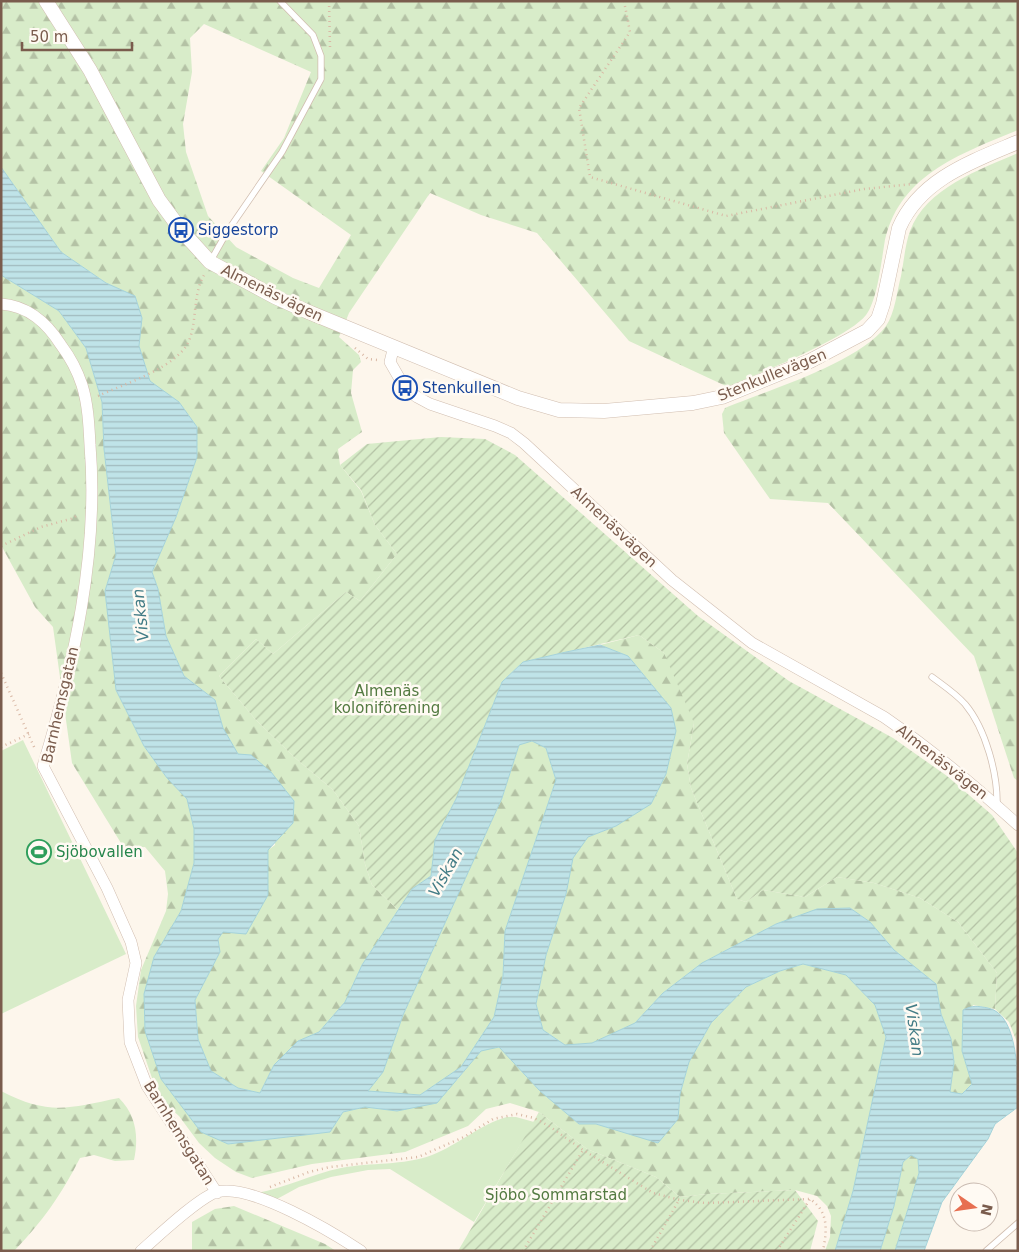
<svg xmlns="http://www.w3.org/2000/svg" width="1019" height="1252" viewBox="0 0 1019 1252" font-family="'DejaVu Sans',sans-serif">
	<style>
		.grass { fill: #d8ecc9 }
		.forest { fill: url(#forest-firs); fill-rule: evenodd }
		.garden { fill: url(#garden-furrows) }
		.water { fill: url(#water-rules); stroke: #a5d3da; fill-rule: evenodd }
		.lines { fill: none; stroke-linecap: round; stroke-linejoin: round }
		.service-casing { stroke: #d1beb0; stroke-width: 7 }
		.minor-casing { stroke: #d1beb0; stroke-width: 12 }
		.tertiary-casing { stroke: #d1beb0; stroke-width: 15 }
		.path { stroke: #d9b8a5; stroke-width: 2.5; stroke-dasharray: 1 4; stroke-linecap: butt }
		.service { stroke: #fff; stroke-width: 5.5 }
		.minor { stroke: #fff; stroke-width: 11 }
		.tertiary { stroke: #fff; stroke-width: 14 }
		.labels { text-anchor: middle; stroke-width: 5; stroke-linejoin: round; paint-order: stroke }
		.transit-label { font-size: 15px; fill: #164399; stroke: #fffaf3; text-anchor: start }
		.street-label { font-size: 15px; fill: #7a5c4d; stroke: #fffaf3 }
		.park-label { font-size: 15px; fill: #537a41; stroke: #fffaf3 }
		.leisure-label { font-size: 15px; fill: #27864d; stroke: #fffaf3; text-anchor: start }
		.water-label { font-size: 16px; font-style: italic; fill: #437c86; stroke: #fffaf3 }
	</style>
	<defs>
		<pattern id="forest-firs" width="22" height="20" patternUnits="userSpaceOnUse" patternTransform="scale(1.25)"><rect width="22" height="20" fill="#d8ecc9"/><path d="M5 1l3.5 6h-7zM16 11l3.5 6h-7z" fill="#b4c2a5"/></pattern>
		<pattern id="garden-furrows" width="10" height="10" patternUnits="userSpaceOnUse" patternTransform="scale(1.25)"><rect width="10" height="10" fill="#d8ecc9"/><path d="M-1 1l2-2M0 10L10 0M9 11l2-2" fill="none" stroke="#b4c2a5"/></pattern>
		<pattern id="water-rules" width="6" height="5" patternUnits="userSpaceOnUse" patternTransform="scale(1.25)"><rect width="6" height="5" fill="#bfe3e8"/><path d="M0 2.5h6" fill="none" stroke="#a0bbbe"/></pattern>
	</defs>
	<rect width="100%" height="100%" fill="#fdf6ec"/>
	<path class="grass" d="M23 740 126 954 1 1014V751Z
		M507 1117H516L534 1122 474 1222 390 1169 368 1170 331 1177 299 1187 277 1199 257 1193C285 1188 312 1174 341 1168 371 1162 403 1166 432 1155 458 1145 480 1124 507 1117Z"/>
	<path class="forest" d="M1 1H1018V130C960 154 896 176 884 246 881 264 877 301 866 315 847 339 759 373 728 387L629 341 537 233 481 215 430 193 349 313 339 337 359 355 361 362 353 370 351 393 362 432 338 449 340 465 361 491 375 525 397 554 360 601 346 592 273 654 256 639 219 676 255 719 294 757 333 790 359 826 365 864 372 885 398 910 362 965 345 1002 319 1032 298 1041 274 1065 260 1093 238 1088 211 1071 198 1039 195 1000 220 952 218 939 223 932 268 895V850L275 845 271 772 251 755H238L223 728 215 700 184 676 166 636 158 589 152 572 176 517 197 457V427L179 402 150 382 139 346 142 318 135 296 106 283 61 252 1 167ZM204 24 311 72 284 138 261 171 351 235 319 288 293 278 236 247 208 216 186 152 183 124 192 72 190 38Z
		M1018 153V781L1014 778 974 656 828 503 770 499 724 433 722 414 725 408C768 390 859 363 886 326 895 313 897 291 901 276 904 261 905 245 910 231 926 188 979 170 1018 153Z
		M1 275 59 311 86 348 102 402 104 449 116 555 105 591 116 690 144 746 167 778 187 799 194 829V863L181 911 154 957 228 1144 330 1132 343 1112 365 1107 397 1111 457 1080 481 1050 499 1047 540 1091 579 1124H596L658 1142 678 1119 680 1094 689 1062 711 1023 746 987 780 971 803 964 846 975 875 1005 886 1037 853 1191 835 1251H825L830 1237 831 1216 827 1206 817 1196 795 1190 707 1194 680 1197 656 1177 587 1149 539 1112 510 1103 486 1109 468 1126 405 1152 312 1164 252 1178 236 1172 215 1158 199 1143 179 1116 163 1102 153 1081 138 1037 136 1006 141 970 166 911 168 894 165 871 145 847 124 848 72 763 53 627 35 607 1 545Z
		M639 635 664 653 689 686 694 723 687 764 691 788 737 899 746 902 763 890 805 897 837 877 874 883 920 898 958 922 997 973 995 1009 973 1005 962 1051 972 1084 962 1094 950 1092 954 1062 951 1039 941 1014 936 984 894 950 870 922 850 908 817 910 776 924 702 963 663 993 635 1023 592 1043 565 1045 543 1030 536 1004 546 955 566 894 572 858 588 837 616 826 671 708 628 656 600 645Z
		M532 740 546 748 556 780 505 931 503 976 494 1017 461 1067 420 1095 368 1091 383 1071 403 1015 502 798 519 745Z
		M1 1091C49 1116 69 1108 119 1098 136 1115 139 1136 134 1160L115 1161 94 1155 80 1158C61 1195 43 1221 14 1251H1Z
		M911 1155 918 1159 919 1173 895 1251H880L894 1206 903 1162Z
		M234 1206 325 1244 336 1251H192V1222L215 1209Z"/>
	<path class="garden" d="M441 437 485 439 515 455 698 616 789 681 893 738 947 776 992 815 1018 853V1045L1009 1022 995 1009 997 973 958 922 920 898 874 883 837 877 805 897 763 890 746 902 737 899 691 788 687 764 694 723 664 653 639 635 523 662 502 682 456 799 435 840 431 876 412 889 398 910 372 885 365 864 359 826 333 790 294 757 255 719 219 676 256 639 273 654 346 592 360 601 397 554 375 525 361 490 340 465 367 444Z
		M539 1112 587 1149 656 1177 680 1197 707 1194 795 1190 818 1221 810 1251H458Z"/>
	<path class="water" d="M1 167 61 252 106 283 135 296 142 318 139 346 150 381 179 402 197 427V457L176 517 152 572 158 589 166 636 184 676 215 700 223 728 238 754 251 755 271 772 294 801 293 823 268 850V895L246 934 223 932 218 939 220 952 195 1000 198 1039 211 1071 238 1088 260 1093 274 1065 298 1041 319 1032 345 1002 362 965 412 889 431 876 435 840 456 799 502 682 523 662 566 652 600 645 628 656 671 708 676 731 666 774 651 804 616 826 588 837 573 858 566 894 546 955 536 1004 543 1030 565 1045 592 1043 635 1023 663 993 702 963 776 924 817 909 850 908 870 922 894 950 936 984 941 1014 951 1039 954 1062 950 1092 962 1094 972 1084 962 1051 963 1010C973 1005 977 1006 988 1008 1019 1014 1018 1079 1018 1107L995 1124 988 1139 942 1202 924 1251H895L919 1173 918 1159 911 1155 903 1162 894 1206 880 1251H835L853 1191 886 1037 875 1005 846 975 803 964 780 971 746 987 711 1023 689 1062 680 1094 678 1119 658 1143 596 1124H579L540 1091 499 1047 481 1051 437 1103 397 1111 365 1107 343 1112 330 1132 228 1144 201 1132 161 1079 145 1031 144 994 154 957 181 911 194 863V829L187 799 167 778 144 746 116 690 105 591 116 555 104 449 102 402 86 348 59 311 1 275ZM532 741 546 748 556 780 505 931 503 976 494 1017 461 1067 420 1095 368 1091 383 1072 403 1015 502 798 519 745Z"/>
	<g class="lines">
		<defs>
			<path id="service" d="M210 262 227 232 282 152 321 79V56L313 35 280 1
				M932 677C944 686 955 693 965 704 986 729 998 775 997 806
				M986 1251 1018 1223"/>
			<path id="minor" d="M1 304C29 306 47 323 61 345 70 357 77 370 82 385 88 404 89 425 90 445 99 553 74 663 43 766L107 888 131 942 136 963 128 1000 130 1042 147 1086 217 1193
				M394 346 390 362 405 388 417 397 430 404 495 426 511 433 524 443 672 580 752 643 884 717C932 750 975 786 1018 825
				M141 1251C157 1237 199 1197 217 1192 251 1183 332 1232 361 1251"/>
			<path id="tertiary" d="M46 1 90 70 159 200 181 230 210 262 275 297 306 311 518 398 559 410 604 411 693 403 722 397 810 361 867 331 878 319 883 304 899 228C920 179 973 161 1018 142"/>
		</defs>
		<use href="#service" class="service-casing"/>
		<use href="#minor" class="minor-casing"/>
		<use href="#tertiary" class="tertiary-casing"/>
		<path class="path" d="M329 1 330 47
			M624 1 630 32 579 108 590 177 726 216 864 189 913 184
			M355 348 368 359 378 360
			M98 396C123 384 181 367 190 338 197 318 193 294 204 275
			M1 546 41 527 74 518 78 514
			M1 673 35 749
			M1 747 29 734
			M270 1187 309 1172 330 1167 418 1157 464 1137 493 1119 517 1114 534 1118 549 1126 583 1150 653 1193 680 1200 705 1203 810 1199C829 1212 827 1230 823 1251
			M523 1251 583 1150
			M650 1251 679 1200
			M777 1251 810 1199"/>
		<use href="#service" class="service"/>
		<use href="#minor" class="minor"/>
		<use href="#tertiary" class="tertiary"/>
	</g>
	<defs>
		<symbol id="bus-ring" viewBox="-11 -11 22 22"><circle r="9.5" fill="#fffaf3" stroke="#1a4fb4" stroke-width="1.5"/><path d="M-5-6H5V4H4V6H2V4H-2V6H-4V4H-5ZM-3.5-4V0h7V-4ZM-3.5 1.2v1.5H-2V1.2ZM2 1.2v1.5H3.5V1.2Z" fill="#1a4fb4"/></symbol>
		<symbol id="stadium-ring" viewBox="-11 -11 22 22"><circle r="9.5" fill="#fffaf3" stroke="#2e9e5b" stroke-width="1.5"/><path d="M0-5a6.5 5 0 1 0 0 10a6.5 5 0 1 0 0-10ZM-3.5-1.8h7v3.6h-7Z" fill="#2e9e5b"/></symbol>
	</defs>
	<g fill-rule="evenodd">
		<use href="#bus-ring" x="167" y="216" width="28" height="28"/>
		<use href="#bus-ring" x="391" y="374" width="28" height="28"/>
		<use href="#stadium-ring" x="25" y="838" width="28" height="28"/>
	</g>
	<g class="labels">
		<g class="transit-label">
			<text x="198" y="235">Siggestorp</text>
			<text x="422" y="393">Stenkullen</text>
		</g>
		<g class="street-label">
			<text transform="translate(272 293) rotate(26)" y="5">Almenäsvägen</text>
			<text transform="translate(772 375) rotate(-22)" y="5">Stenkullevägen</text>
			<text transform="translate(614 527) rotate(43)" y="5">Almenäsvägen</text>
			<text transform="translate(60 705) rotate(-77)" y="5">Barnhemsgatan</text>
			<text transform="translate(942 762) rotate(38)" y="5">Almenäsvägen</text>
			<text transform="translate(179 1133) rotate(58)" y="5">Barnhemsgatan</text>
		</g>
		<g class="park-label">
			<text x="387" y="696">Almenäs<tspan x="387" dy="17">koloniförening</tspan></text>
			<text x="556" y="1200">Sjöbo Sommarstad</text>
		</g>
		<g class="leisure-label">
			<text x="56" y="857">Sjöbovallen</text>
		</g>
		<g class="water-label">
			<text transform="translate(140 615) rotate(-96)" y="6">Viskan</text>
			<text transform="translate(445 872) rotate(-61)" y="6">Viskan</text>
			<text transform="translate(915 1030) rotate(82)" y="6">Viskan</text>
		</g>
	</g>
	<rect width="1019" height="1252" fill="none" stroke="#7a5c4d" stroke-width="5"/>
	<g transform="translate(974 1207) rotate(103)"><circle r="24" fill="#fffaf3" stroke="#cabbb1"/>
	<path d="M0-4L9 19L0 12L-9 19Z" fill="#e76f51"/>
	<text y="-8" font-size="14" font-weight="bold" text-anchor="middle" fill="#7a5c4d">N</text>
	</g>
	<path d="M22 42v8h110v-8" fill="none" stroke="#7a5c4d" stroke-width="2.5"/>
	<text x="30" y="42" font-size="15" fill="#7a5c4d" stroke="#fffaf3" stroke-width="4" paint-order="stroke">50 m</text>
</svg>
